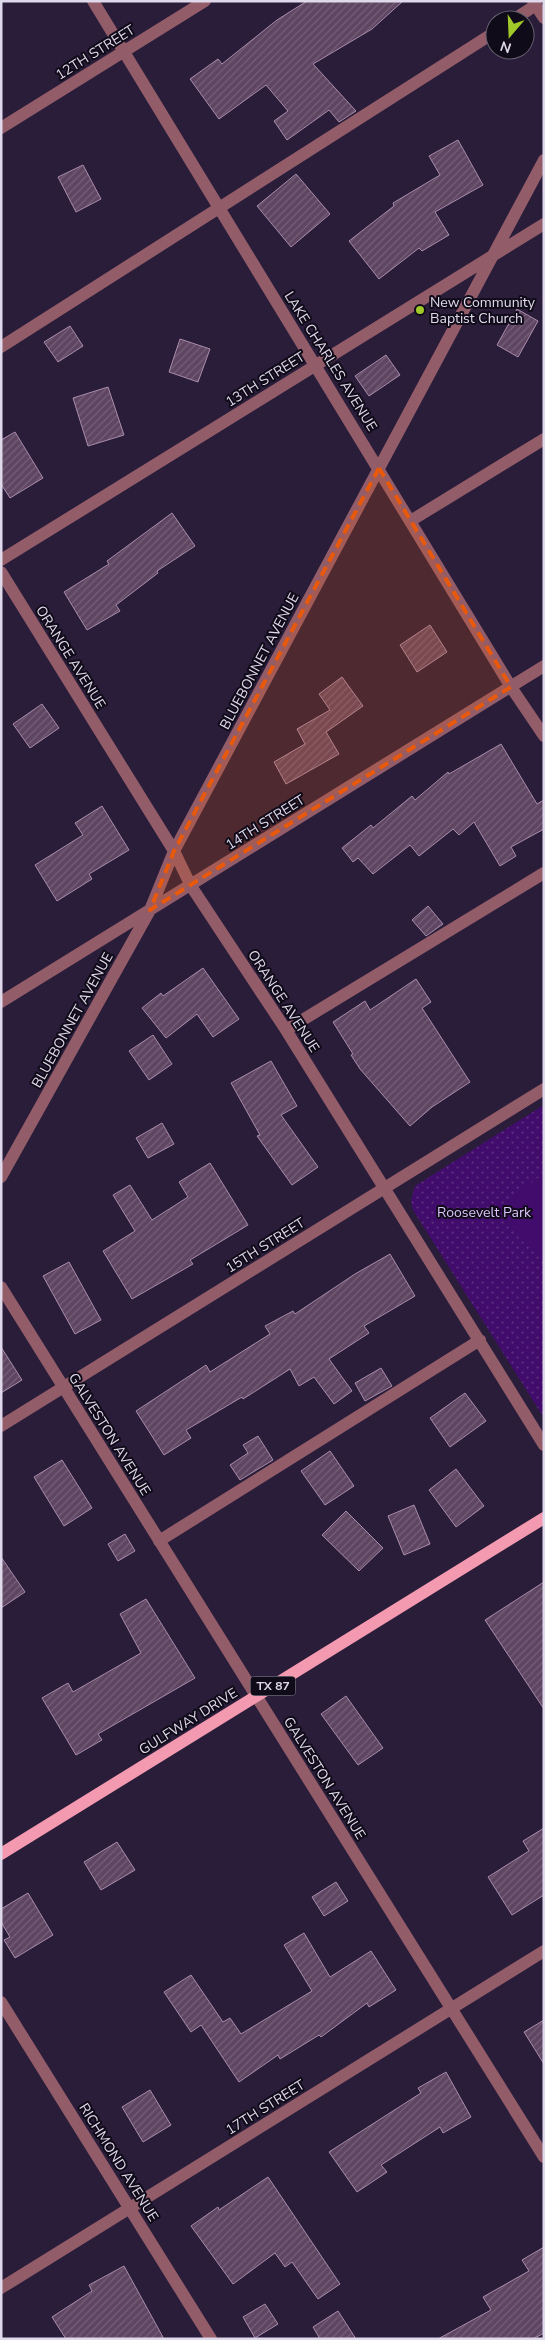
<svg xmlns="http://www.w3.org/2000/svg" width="545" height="2340" viewBox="0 0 545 2340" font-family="'Nunito Sans',sans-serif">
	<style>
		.park { fill: url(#park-dots) }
		.pitch { fill: #410c6b }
		.building { fill: url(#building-hatch); stroke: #a98cab }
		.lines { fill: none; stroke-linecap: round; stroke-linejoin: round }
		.minor { stroke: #925c69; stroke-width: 12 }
		.major { stroke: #f399b0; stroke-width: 12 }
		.marked { fill: #e8590c; fill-opacity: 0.2; stroke: #e8590c; stroke-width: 4; stroke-dasharray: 10 6; stroke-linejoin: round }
		.poi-dot { fill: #a1c929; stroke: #100b18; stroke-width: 2 }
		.labels { text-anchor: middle; stroke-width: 4; stroke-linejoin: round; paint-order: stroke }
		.shield { fill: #100b18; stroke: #a29bac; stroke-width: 1 }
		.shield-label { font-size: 12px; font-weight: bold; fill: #e0d9ec }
		.street-label { font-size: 14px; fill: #e0d9ec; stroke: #100b18 }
		.poi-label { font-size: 14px; fill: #e0d9ec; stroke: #100b18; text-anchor: start }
		.park-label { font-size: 14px; fill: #dac4fa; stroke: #100b18 }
	</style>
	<defs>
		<pattern id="park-dots" width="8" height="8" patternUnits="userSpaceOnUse" patternTransform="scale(1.25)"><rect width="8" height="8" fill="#410c6b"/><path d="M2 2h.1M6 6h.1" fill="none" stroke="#5c2f80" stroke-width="1.8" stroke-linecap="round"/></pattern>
		<pattern id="building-hatch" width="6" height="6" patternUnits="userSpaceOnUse" patternTransform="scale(1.25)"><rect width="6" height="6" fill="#5e4561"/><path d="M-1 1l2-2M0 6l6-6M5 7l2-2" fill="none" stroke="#755f78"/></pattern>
	</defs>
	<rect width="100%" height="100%" fill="#2a1d3a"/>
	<path class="park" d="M544 1105V1418L413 1210 411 1201 415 1186Z"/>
	<path class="pitch" d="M544 1174V1262L515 1233 498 1208Z"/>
	<path class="building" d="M307 1H403L372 29 313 64 356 111 339 122 329 110 287 140 274 121 288 111 266 85 219 119 190 79 218 59 222 64 277 20Z
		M458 140 483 185 435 212 449 235 422 251 419 248 379 279 349 241 394 206 393 203 440 175 429 156Z
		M83 165 101 199 76 212 58 177Z
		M296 174 330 214 291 247 257 206Z
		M517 309 538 321 518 357 497 345Z
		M70 326 83 346 58 362 44 342Z
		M180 339 210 349 198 382 169 372Z
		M386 355 400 375 369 396 355 376Z
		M108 387 124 435 88 446 73 398Z
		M15 432 43 478 10 498 1 484V440Z
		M172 513 195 546 157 571 158 573 116 605 120 611 87 630 64 592 109 564 107 561Z
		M430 625 447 652 417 672 400 645Z
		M342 677 363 706 326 732 339 754 286 784 274 762 305 744 297 729 330 710 319 694Z
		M42 704 59 728 30 748 13 724Z
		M501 744 537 804 544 800V829L511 847 516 856 500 866 474 822 459 835 453 829 419 856 410 845 373 874 358 858 353 862 342 848 371 825 373 828 412 796 415 800 448 772 449 774Z
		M102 806 129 850 89 874 92 879 57 901 35 865 83 835 75 823Z
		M428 906 443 924 426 936 412 920Z
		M203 968 239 1019 213 1037 197 1014 166 1038 142 1008 161 993 163 996Z
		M416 979 431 1002 422 1008 470 1082 432 1107 410 1126 360 1069 351 1055 353 1054 333 1022 365 1001 370 1010Z
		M153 1035 172 1064 149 1080 129 1051Z
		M271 1061 297 1106 281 1115 318 1167 292 1185 257 1136 260 1135 231 1083Z
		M162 1123 174 1144 148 1158 136 1138Z
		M210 1163 248 1225 190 1260 193 1264 132 1299 103 1251 135 1231 113 1195 130 1185 152 1220 188 1197 179 1182Z
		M390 1254 415 1296 364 1326 369 1333 329 1359 352 1391 334 1404 314 1377 299 1386 290 1369 243 1399 242 1397 186 1430 191 1438 164 1455 136 1411 206 1365 210 1372 270 1334 265 1326 293 1311 295 1314 355 1274Z
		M69 1262 101 1320 75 1334 43 1276Z
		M1 1347 22 1380 1 1393Z
		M381 1368 392 1386 365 1401 355 1383Z
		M465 1393 486 1421 450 1447 430 1418Z
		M258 1436 273 1460 240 1480 230 1465 248 1453 243 1445Z
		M330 1451 354 1486 325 1505 301 1471Z
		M62 1460 92 1508 64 1526 34 1477Z
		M456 1469 484 1506 456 1527 429 1490Z
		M414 1505 430 1544 404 1555 388 1516Z
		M346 1511 383 1548 359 1571 322 1535Z
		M125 1534 135 1551 118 1561 108 1544Z
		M1 1557 25 1592 1 1608Z
		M544 1582V1709L485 1620Z
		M146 1599 195 1678 98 1734 102 1740 76 1755 42 1698 68 1683 73 1692 141 1653 120 1614Z
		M346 1696 383 1748 358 1765 321 1714Z
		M544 1828V1895L512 1915 488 1877 529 1851 523 1841Z
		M117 1842 135 1870 101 1890 84 1862Z
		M336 1882 348 1901 324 1916 312 1897Z
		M28 1893 53 1935 15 1958 4 1940 10 1937 1 1922V1909Z
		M304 1933 330 1977 371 1951 396 1990 369 2007 367 2003 321 2037 319 2035 280 2059 278 2055 239 2082 201 2025 191 2032 164 1992 191 1975 223 2022 230 2018 241 2034 312 1991 284 1945Z
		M544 2020V2064L524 2032Z
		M446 2072 471 2117 443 2133 440 2127 381 2165 387 2172 357 2192 329 2152 421 2093 418 2088Z
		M150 2090 171 2125 143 2142 122 2107Z
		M268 2177 340 2284 318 2299 292 2262 285 2267 275 2253 233 2284 191 2226 218 2207 219 2210Z
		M544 2247V2333L533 2339H438L491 2310 483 2297 529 2271 522 2260Z
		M124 2266 164 2339H66L52 2317 92 2291 89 2285Z
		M265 2304 278 2324 255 2338 243 2317Z
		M338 2311 356 2339H320L313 2327Z"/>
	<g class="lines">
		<path class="minor" d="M93 1 511 687 544 736
			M533 1 544 18
			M513 20 536 5
			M1 128 205 1
			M1 347 495 32
			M412 520 544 439
			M1 560 544 224
			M1 572 174 851 191 886 286 1030 544 1445
			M1 1002 544 666
			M286 1030 544 873
			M1 1177 150 910 174 851 544 160
			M1 1287 544 2157
			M1 1426 544 1089
			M159 1541 480 1340
			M1 2002 211 2339
			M1 2288 544 1951"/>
		<path class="major" d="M1 1854 544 1518"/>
	</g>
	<path class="marked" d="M379 468 511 687 150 910 174 851Z"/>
	<circle class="poi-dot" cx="420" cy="310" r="5"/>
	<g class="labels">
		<rect class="shield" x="250.5" y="1676.5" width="45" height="19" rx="4"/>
		<g class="shield-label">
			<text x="273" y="1690">TX 87</text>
		</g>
		<g class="street-label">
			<text transform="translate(95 52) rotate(-32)" y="5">12TH STREET</text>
			<text transform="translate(331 361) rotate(58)" y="5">LAKE CHARLES AVENUE</text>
			<text transform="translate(265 379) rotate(-32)" y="5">13TH STREET</text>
			<text transform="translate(71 657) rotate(58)" y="5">ORANGE AVENUE</text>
			<text transform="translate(259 661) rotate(-62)" y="5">BLUEBONNET AVENUE</text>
			<text transform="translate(265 822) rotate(-32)" y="5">14TH STREET</text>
			<text transform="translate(284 1001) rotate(57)" y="5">ORANGE AVENUE</text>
			<text transform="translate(72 1020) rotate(-61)" y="5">BLUEBONNET AVENUE</text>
			<text transform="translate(265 1245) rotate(-32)" y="5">15TH STREET</text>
			<text transform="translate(110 1434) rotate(58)" y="5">GALVESTON AVENUE</text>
			<text transform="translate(188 1721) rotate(-32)" y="5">GULFWAY DRIVE</text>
			<text transform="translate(325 1778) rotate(58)" y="5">GALVESTON AVENUE</text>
			<text transform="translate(265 2107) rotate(-32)" y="5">17TH STREET</text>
			<text transform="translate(119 2162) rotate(58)" y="5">RICHMOND AVENUE</text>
		</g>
		<g class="poi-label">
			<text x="430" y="307">New Community<tspan x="430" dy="16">Baptist Church</tspan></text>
		</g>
		<g class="park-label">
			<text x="484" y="1217">Roosevelt Park</text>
		</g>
	</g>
	<rect width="545" height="2340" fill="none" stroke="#e0d9ec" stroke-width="5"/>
	<g transform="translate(510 35) rotate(199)"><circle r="24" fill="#100b18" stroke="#635d6d"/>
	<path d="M0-4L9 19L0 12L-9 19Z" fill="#a1c929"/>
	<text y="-8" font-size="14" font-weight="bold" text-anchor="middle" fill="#e0d9ec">N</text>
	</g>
</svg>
